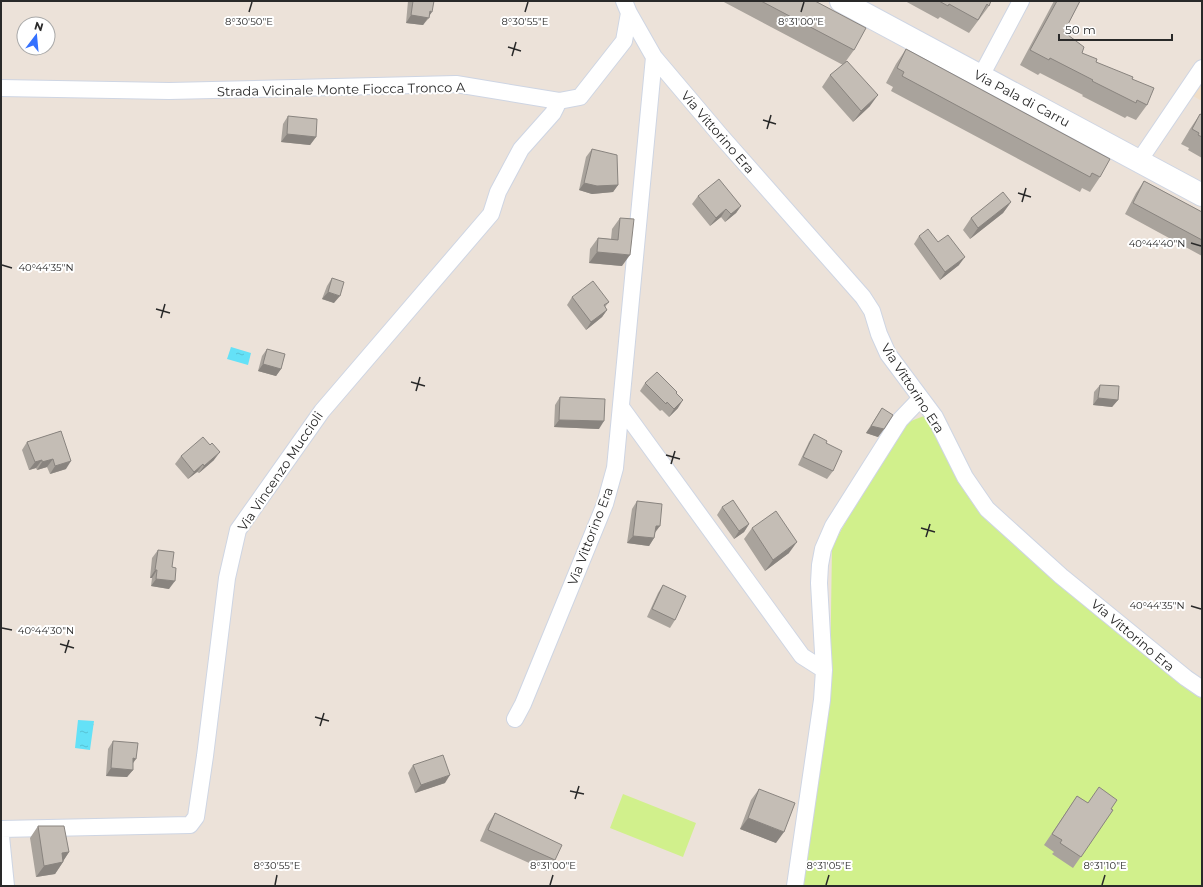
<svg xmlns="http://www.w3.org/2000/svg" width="1203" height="887" viewBox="0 0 1203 887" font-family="Montserrat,sans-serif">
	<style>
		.education { fill: #f0dec7 }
		.pitch { fill: #d1f08c }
		.water { fill: url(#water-ripples) }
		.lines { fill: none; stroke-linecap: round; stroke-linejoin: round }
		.street-casing { stroke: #ced5e3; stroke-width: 18 }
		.secondary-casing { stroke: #ced5e3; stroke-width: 24 }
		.street { stroke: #fff; stroke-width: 16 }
		.secondary { stroke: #fff; stroke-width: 22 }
		.wall { fill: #a9a39c }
		.shaded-wall { fill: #89847f }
		.building { fill: #c4bdb5; stroke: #89847f }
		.ticks { fill: none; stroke: #292929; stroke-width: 1.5 }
		.labels { text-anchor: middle; stroke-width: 4; stroke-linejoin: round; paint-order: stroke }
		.street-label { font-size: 13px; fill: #292929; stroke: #fff }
		.ticks-label { font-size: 10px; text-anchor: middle; fill: #292929; stroke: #fff; stroke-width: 4; stroke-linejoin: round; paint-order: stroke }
	</style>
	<defs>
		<pattern id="water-ripples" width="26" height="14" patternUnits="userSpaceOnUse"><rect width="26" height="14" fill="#64e1f7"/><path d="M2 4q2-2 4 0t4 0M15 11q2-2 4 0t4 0" fill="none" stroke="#57c1d4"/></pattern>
	</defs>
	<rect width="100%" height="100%" fill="#ece2d9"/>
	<path class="education" d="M1202 83V101L1193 96Z"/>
	<path class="pitch" d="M929 414 992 513 1202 690V886H800L815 806 830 681 832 547 898 426Z
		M623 794 696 823 683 857 610 828Z"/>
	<path class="water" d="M231 347 251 353 248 365 227 359Z
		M78 720 94 721 90 750 75 748Z"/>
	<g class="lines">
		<defs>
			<path id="street" d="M624 1 629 13 654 57 720 135 863 297 872 311 879 334 888 354 935 417 965 477 987 509 1061 576 1186 678 1202 689
				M981 76 1021 1
				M1 88 169 91 456 84 559 101 580 97 624 41 629 13
				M1139 161 1202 68
				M621 407 802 656 824 670
				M515 719 523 704 605 504 615 468 654 57
				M1 829 190 825 196 817 205 756 227 578 238 530 322 411 491 214 498 192 521 149 553 113 559 101
				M1 836 6 886
				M795 886 822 700 824 670 819 583 820 565 823 549 833 526 900 420 921 398"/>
			<path id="secondary" d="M841 1 1202 195"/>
		</defs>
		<use href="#street" class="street-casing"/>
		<use href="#secondary" class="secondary-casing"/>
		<use href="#street" class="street"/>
		<use href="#secondary" class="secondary"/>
	</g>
	<path class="wall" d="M408 1H434L429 18 423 25 406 23Z
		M722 1H815L854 50 846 61 870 106 853 122 822 87 830 75 843 65Z
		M905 1H991L989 6 969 33 940 17 938 19Z
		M1054 1H1080L1064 32 1082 53 1096 62 1132 79 1147 105 1136 120 1127 116 1125 118 1082 96 1083 95 1040 73 1038 75 1020 65Z
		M906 49 1100 177 1090 192 1082 188 1080 192 891 91 893 87 886 83 896 64Z
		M1200 114 1202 115V158L1188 150 1189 148 1181 144 1190 129Z
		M288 116 316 137 310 145 281 142 283 124Z
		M592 149 618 185 613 192 592 194 579 190 586 157Z
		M1144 181 1202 212V256L1125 214 1136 193Z
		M698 196 741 206 736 213 725 222 721 217 710 226 692 204Z
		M1011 202 1003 213 970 239 963 230 971 218Z
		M620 218 622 266 589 263 590 249 598 238 611 239 612 229Z
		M919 236 938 242 959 265 940 280 914 244Z
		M332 278 334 303 322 299 327 286Z
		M572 297 609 302 605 307 607 310 602 317 586 330 567 305Z
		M267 349 281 369 276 376 258 371 262 356Z
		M645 383 678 408 669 417 662 410 660 411 640 391Z
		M1100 385 1118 400 1112 407 1093 405 1094 392Z
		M560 397 599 429 554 427 555 405Z
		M882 408 884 429 878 437 866 433Z
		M61 431 66 469 50 474 47 467 37 470 36 468 29 470 22 450 27 442Z
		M814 434 826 443 833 471 827 479 798 465 809 442Z
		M181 456 214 460 199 473 197 472 188 479 175 464Z
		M637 501 655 533 654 538 649 546 627 543 632 509Z
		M722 507 749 524 744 532 734 539 717 515Z
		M752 528 789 553 765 571 744 539Z
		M158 550 172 567 169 589 151 586 152 578H150L152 558Z
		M663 585 675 620 670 628 647 617 658 593Z
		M113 741 133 770 127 777 106 776 108 749Z
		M413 765 445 783 415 793 408 773Z
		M759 789 776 843 740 829 751 800Z
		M1077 796 1088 803 1111 809 1113 810 1073 868 1052 854 1054 852 1044 845Z
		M495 813 555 860 547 871 480 841 487 825Z
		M38 826 69 852 63 861V862L55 874 36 877 30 838Z"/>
	<path class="shaded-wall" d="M430 11 432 12 423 25 406 23 411 15Z
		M878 95 870 106 853 122 861 111Z
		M287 134 316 137 310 145 281 142Z
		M584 183 618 185 613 192 592 194 579 190Z
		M1011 202 1003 213 970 239 978 228Z
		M741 206 736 213 725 222 731 214Z
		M726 209 721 217 710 226 716 218Z
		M597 252 630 255 622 266 589 263Z
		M965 257 959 265 940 280 945 272Z
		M328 292 340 296 334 303 322 299Z
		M607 310 602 317 586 330 591 322Z
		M263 364 281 369 276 376 258 371Z
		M1098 398 1118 400 1112 407 1093 405Z
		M683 400 678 408 669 417 674 409Z
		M559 420 604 421 599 429 554 427Z
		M871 426 884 429 878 437 866 433Z
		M220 452 214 460 199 473 204 466Z
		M53 459 47 467 37 470 42 462Z
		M42 460 36 468 29 470 35 462Z
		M71 461 66 469 50 474 55 466Z
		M203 464 197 472 188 479 194 472Z
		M749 524 744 532 734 539 739 531Z
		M656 526H660L654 534Z
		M633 536 654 538 649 546 627 543Z
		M797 542 789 553 765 571 773 560Z
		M155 570H157L152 578H150Z
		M156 579 175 581 169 589 151 586Z
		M133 758 136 759 131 766Z
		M111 768 133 770 127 777 106 776Z
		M450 775 445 783 415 793 421 785Z
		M748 818 784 832 776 843 740 829Z
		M69 852 62 863 63 862 55 874 36 877 44 866 62 853Z"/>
	<path class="building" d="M413 1H434L432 12 430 11 429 18 411 15Z
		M761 1H815L866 28 854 50Z
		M939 1H991L989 6 987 4 978 20 949 4 948 6Z
		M1057 1H1080L1064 32 1084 47 1082 53 1097 59 1096 62 1133 77 1132 79 1154 88 1147 105 1137 100 1136 103 1092 81 1093 80 1050 58 1049 60 1030 50Z
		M906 49 1110 159 1100 177 1092 173 1090 177 902 76 904 72 897 68Z
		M847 61 878 95 861 111 830 75Z
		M1200 114 1202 115V137L1198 135 1199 133 1192 129Z
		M288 116 317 119 316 137 287 134Z
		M592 149 617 155 618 185 597 186 584 183Z
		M719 179 741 206 731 214 726 209 716 218 698 196Z
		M1144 181 1202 212V240L1133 203Z
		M1003 192 1011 202 978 228 971 218Z
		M620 218 634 219 630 255 597 252 598 238 618 240Z
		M928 229 938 242 948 235 965 257 945 272 919 236Z
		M332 278 344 282 340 296 328 292Z
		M593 281 609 302 604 305 607 310 591 322 572 297Z
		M267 349 285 354 281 369 263 364Z
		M657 372 677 392 676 393 683 400 674 409 667 402 666 404 645 383Z
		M1100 385 1119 386 1118 400 1098 398Z
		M560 397 605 399 604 421 559 420Z
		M882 408 893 415 884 429 871 426Z
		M61 431 71 461 55 466 53 459 42 462V460L35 462 27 442Z
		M814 434 827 441 826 443 842 451 833 471 803 457Z
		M203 437 210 445 212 443 220 452 204 466 203 464 194 472 181 456Z
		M733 500 749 524 739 531 722 507Z
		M637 501 662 504 660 526H656L654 538 633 536Z
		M776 511 797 542 773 560 752 528Z
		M158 550 174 552 172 567 176 568 175 581 156 579 157 570H155Z
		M663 585 686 596 675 620 652 609Z
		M113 741 138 743 136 759 133 758V770L111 768Z
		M443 755 450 775 421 785 413 765Z
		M1099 787 1117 800 1111 809 1113 810 1081 857 1060 843 1062 840 1052 834 1077 796 1088 803Z
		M759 789 795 803 784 832 748 818Z
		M495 813 562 845 555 860 488 830Z
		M38 826H64L69 852 62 853 63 862 44 866Z"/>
	<path class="ticks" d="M249 12 252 2M525 12 528 2M801 12 804 2M508 47 521 51M512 56 516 42M763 120 776 124M767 129 771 115M1018 193 1031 197M1022 202 1026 188M1191 243 1201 246M2 265 12 268M156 309 170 313M161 318 165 304M411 382 425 386M416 391 420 377M666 455 680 459M671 464 675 451M921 528 935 532M926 537 930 524M1191 606 1201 609M2 628 12 630M60 644 74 648M65 653 69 640M315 717 329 721M320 726 324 713M570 791 584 794M575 799 579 786M275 885 277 875M550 885 553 875M826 885 829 875M1102 885 1105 875"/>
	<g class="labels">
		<g class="street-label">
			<text transform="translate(341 89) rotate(-1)" y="5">Strada Vicinale Monte Fiocca Tronco A</text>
			<text transform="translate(1022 98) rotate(28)" y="5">Via Pala di Carru</text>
			<text transform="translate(718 132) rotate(49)" y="5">Via Vittorino Era</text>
			<text transform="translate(913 388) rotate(57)" y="5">Via Vittorino Era</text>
			<text transform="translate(280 471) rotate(-56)" y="5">Via Vincenzo Muccioli</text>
			<text transform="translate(590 536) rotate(-69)" y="5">Via Vittorino Era</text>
			<text transform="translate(1133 635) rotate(40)" y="5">Via Vittorino Era</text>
		</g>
	</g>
	<g class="ticks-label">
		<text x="249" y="25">8°30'50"E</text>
		<text x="525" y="25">8°30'55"E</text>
		<text x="801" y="25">8°31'00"E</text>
		<text x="1157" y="247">40°44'40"N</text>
		<text x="46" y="271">40°44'35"N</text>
		<text x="1157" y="609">40°44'35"N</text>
		<text x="46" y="634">40°44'30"N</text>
		<text x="277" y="869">8°30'55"E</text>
		<text x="553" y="869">8°31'00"E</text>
		<text x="829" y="869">8°31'05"E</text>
		<text x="1105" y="869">8°31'10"E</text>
	</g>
	<rect width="1203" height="887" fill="none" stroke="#292929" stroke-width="4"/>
	<g transform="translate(36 36) rotate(16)"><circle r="19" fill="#ffffff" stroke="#a9a9a9"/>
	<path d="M0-3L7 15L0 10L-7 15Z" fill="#3471ff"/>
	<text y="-6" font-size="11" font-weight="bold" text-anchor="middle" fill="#292929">N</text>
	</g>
	<path d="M1059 34v6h113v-6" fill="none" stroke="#292929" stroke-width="2"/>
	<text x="1065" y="34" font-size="12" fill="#292929" stroke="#ffffff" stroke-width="3" paint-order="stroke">50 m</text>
</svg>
